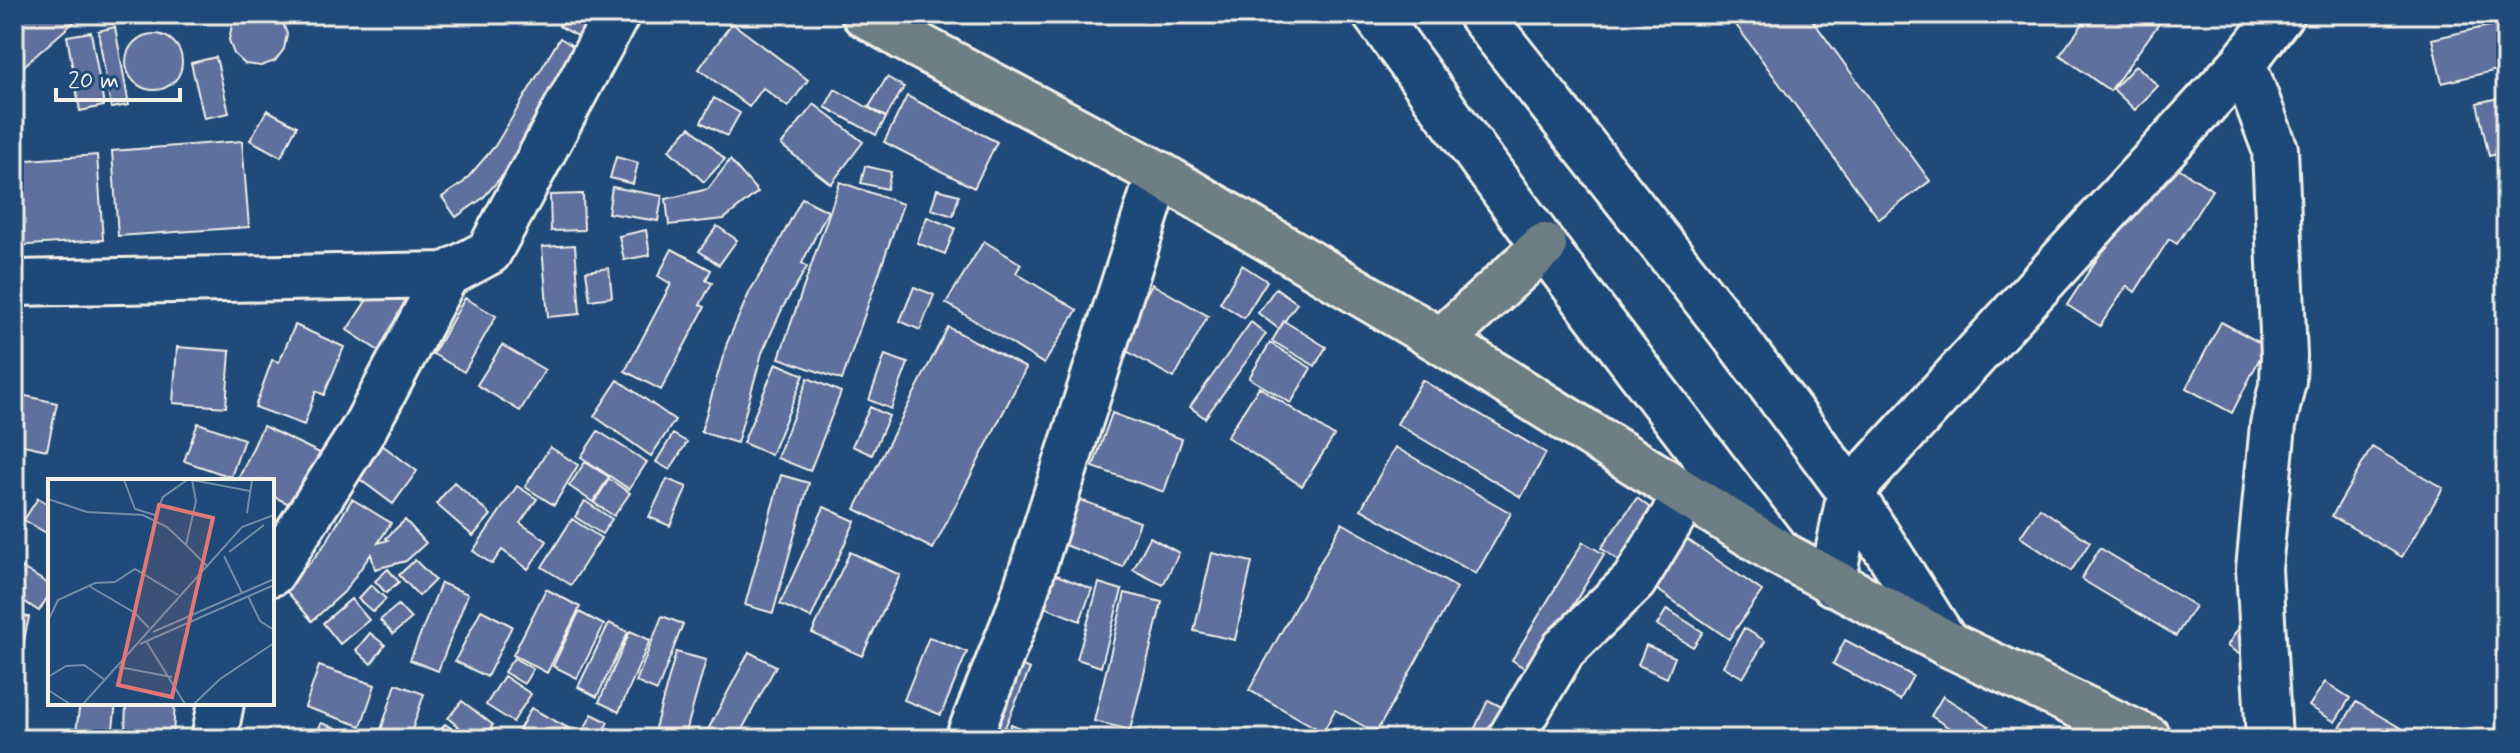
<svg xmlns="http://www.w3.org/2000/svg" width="2520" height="753" viewBox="0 0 2520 753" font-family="Mynerve,sans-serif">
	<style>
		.building { fill: #5e6f9e; stroke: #f4f1e8; stroke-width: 2 }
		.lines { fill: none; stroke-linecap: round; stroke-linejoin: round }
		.minor-casing { stroke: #f4f1e8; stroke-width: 50 }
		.highway-casing { stroke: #f4f1e8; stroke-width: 50 }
		.minor { stroke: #1f4a7a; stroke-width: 44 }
		.highway { stroke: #6d7e84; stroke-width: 44 }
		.inset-road { fill: none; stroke: #748da6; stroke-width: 2 }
		.view { fill: #e27875; fill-opacity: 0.15; stroke: #e27875; stroke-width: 4 }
		.inset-edge { fill: none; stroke: #f4f1e8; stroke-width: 4 }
	</style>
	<rect width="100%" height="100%" fill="#1f4a7a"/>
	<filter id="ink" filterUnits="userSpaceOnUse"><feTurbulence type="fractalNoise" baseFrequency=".0125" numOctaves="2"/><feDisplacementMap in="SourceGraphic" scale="16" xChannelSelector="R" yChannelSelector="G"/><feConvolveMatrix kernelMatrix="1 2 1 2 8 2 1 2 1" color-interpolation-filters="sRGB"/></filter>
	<g filter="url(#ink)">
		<path class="building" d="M28 14H69L75 21 17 72 14 68V26Z
			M240 14H274L282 20 287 34 284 49 275 61 261 66 245 64 234 54 229 40 232 25Z
			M565 14H599L585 40 559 26Z
			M1728 14H1808L1930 181 1879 219Z
			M2090 14H2166L2110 91 2060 55Z
			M2506 22V68L2442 83 2432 39Z
			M732 23 808 80 788 107 763 88 749 107 699 69Z
			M115 27 129 105 111 108 98 31Z
			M91 32 104 106 80 111 67 36Z
			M126 62a28 28 0 1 1 56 0a28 28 0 1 1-56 0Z
			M560 38 581 51 516 160 483 198 456 217 442 197 464 182 495 146Z
			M216 57 229 113 204 118 191 63Z
			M2136 65 2158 86 2135 110 2113 89Z
			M887 77 904 87 886 117 869 107Z
			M835 89 886 118 876 135 825 107Z
			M907 96 997 142 974 188 884 142Z
			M2506 96V152L2489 156 2477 103Z
			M714 98 740 113 727 136 701 122Z
			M814 104 863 142 831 184 781 145Z
			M267 110 297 126 281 157 250 140Z
			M690 127 725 159 704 182 669 150Z
			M242 141 249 227 118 236 112 151Z
			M97 155 103 240 14 246V161Z
			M616 157 638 163 633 184 610 178Z
			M2163 158 2212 190 2177 244 2169 239 2135 292 2127 286 2100 326 2067 305Z
			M730 160 758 192 724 219 669 225 666 199 708 189Z
			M865 166 891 172 887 189 861 183Z
			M840 182 903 204 842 380 779 358Z
			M612 187 662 196 658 221 608 213Z
			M937 189 959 195 953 216 931 209Z
			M583 194 584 230 551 231 550 195Z
			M802 198 828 211 802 263 807 267 783 307 762 353 737 443 701 432 727 343 750 291 775 250Z
			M927 217 955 228 945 254 917 243Z
			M717 226 737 240 719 265 699 251Z
			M646 230 650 255 624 260 619 236Z
			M984 241 1021 264 1016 273 1077 310 1044 364 946 303Z
			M575 245 580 314 548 317 542 247Z
			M672 249 711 270 706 280 712 283 700 305 705 307 661 390 625 371 671 284 658 276Z
			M1242 265 1267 281 1244 318 1220 303Z
			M609 268 612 297 590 300 586 271Z
			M378 283 416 308 385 355 347 330Z
			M1152 284 1208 316 1174 378 1118 346Z
			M914 287 934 295 920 330 900 321Z
			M1276 288 1297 303 1279 329 1258 313Z
			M465 298 496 316 464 372 433 354Z
			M1284 321 1326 347 1315 366 1272 341Z
			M1251 322 1266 334 1205 418 1190 407Z
			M2221 322 2266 346 2232 413 2186 388Z
			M295 325 344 347 324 395 316 391 304 425 255 407 272 360 279 362Z
			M948 327 1026 368 933 549 855 509Z
			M1270 343 1311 368 1291 403 1249 378Z
			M502 345 545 370 520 411 477 385Z
			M177 347 230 351 226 407 173 403Z
			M885 355 908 363 891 409 869 400Z
			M776 363 804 375 771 455 743 443Z
			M808 378 841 392 810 471 777 458Z
			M618 380 675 420 651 456 594 416Z
			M1422 380 1546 453 1521 497 1397 424Z
			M1259 387 1334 436 1302 486 1227 437Z
			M17 394 57 403 47 450 14 443V409Z
			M870 407 889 416 872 455 852 446Z
			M1112 413 1182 439 1164 492 1093 467Z
			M198 423 244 439 231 477 184 461Z
			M263 426 324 455 298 508 272 496V481L238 480Z
			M598 431 647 462 629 489 581 457Z
			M673 434 687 442 670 470 656 462Z
			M382 445 417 471 393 504 358 478Z
			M550 447 578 465 554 505 525 487Z
			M1395 447 1511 513 1476 574 1361 509Z
			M2372 447 2443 488 2402 557 2332 516Z
			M585 462 609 477 593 502 569 486Z
			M781 475 809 483 773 613 745 605Z
			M609 479 630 493 614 516 594 503Z
			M667 479 687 487 670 526 649 517Z
			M454 482 491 515 473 536 436 504Z
			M517 486 537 499 520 523 547 541 528 569 502 550 492 564 473 551Z
			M38 498 50 505V531L48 534 24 520Z
			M1637 498 1665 519 1630 569 1601 548Z
			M352 499 391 523 378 543 388 540 386 538 405 520 426 543 406 561 375 569 371 554 344 592 312 621 283 587 311 562 327 541Z
			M1078 499 1140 522 1123 567 1062 544Z
			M585 501 612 519 602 534 575 517Z
			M824 507 855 521 811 618 780 604Z
			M2040 508 2090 542 2071 571 2020 537Z
			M572 519 601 538 571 585 542 567Z
			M1342 523 1457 588 1376 733 1335 710 1323 732 1249 690Z
			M1681 535 1762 591 1729 639 1649 584Z
			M1150 537 1179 553 1163 585 1133 570Z
			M1583 542 1604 554 1532 673 1512 660Z
			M2100 548 2195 606 2176 636 2081 579Z
			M850 552 900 575 862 656 812 633Z
			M1212 553 1252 562 1235 640 1194 631Z
			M415 560 435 580 419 596 399 575Z
			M18 565 50 585V593L39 611 14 595V572Z
			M388 569 399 582 386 593 375 581Z
			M1049 572 1092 589 1080 621 1037 604Z
			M441 583 468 594 438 671 410 660Z
			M1099 583 1122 590 1101 667 1077 659Z
			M371 585 386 599 373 612 358 599Z
			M546 589 580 607 547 673 513 655Z
			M1125 593 1162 602 1130 730 1094 721Z
			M351 599 369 620 340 644 323 623Z
			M398 605 411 619 393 634 380 620Z
			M1667 609 1703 632 1693 647 1657 625Z
			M481 610 512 626 487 677 455 661Z
			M579 612 604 625 577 678 553 666Z
			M14 614 29 617 17 672 14 671Z
			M662 616 683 624 657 691 636 682Z
			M609 623 628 632 597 697 578 687Z
			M2240 626 2261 640 2248 660 2227 646Z
			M1744 628 1765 641 1743 678 1723 666Z
			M630 631 650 640 619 712 599 702Z
			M370 633 385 645 371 664 356 650Z
			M929 637 967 652 941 715 904 700Z
			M1845 640 1913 676 1900 700 1833 664Z
			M1646 645 1675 657 1667 678 1638 665Z
			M676 652 706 660 684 739H652Z
			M749 652 776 666 737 739H703Z
			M514 658 533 669 524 684 504 672Z
			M1008 660 1030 669 1000 739H974Z
			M319 666 375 685 361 726 305 707Z
			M504 676 531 694 513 722 486 705Z
			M2325 682 2350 698 2335 722 2309 706Z
			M396 684 424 694 409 739H396L380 733Z
			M1943 696 1989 726 1980 739H1966L1931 716Z
			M1488 700 1512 712 1498 739H1470Z
			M462 701 493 725 481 739H473L448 718Z
			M2356 702 2406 731 2401 739H2359L2340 728Z
			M80 703H116L112 736 76 731Z
			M126 703H175L173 735 125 732Z
			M531 708 570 729 565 739H514Z
			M592 714 608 722 599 739H579Z
			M321 723 366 739H315Z
			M445 724 467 739H435Z
			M1011 724 1047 739H1005Z
			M608 728 633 739H603Z"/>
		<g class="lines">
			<defs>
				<path id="minor" d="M1375 14 1544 246 1776 550
					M1480 14 1735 337 1850 492 1946 643
					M2243 63 2275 149 2284 356 2283 381 2273 425 2259 569 2269 739
					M14 283 446 275 489 252 617 14
					M272 573 364 429 446 275
					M1832 583 1850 492 2243 63 2281 14
					M214 739 221 703
					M968 739 1020 608 1159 174
					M1510 739 1563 650 1634 581 1686 495"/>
				<path id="highway" d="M864 14 904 38 1159 174 1441 341 1778 552 1946 643 2149 739
					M1441 341 1544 246"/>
			</defs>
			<use href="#minor" class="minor-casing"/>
			<use href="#highway" class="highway-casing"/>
			<use href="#minor" class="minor"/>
			<use href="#highway" class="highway"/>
		</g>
	</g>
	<g transform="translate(48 479)">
		<rect width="226" height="226" fill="#1f4a7a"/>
		<path class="inset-road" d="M76 1 87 30 107 36 115 18 139 1M144 1 148 22 138 66 160 88M144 1 202 12M0 20 39 33 95 36 119 48 138 66M199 34 204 1M181 73 216 46M176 77 194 114M41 107 87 134 101 149M200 117 212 142 226 151M0 142 10 121 47 104 67 103 87 90 130 116M105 153 226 100M98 162 137 225M92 165 226 106M71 188 124 198M0 198 18 187 36 186 57 201M0 211 22 225M35 225 194 48 226 36M146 225 172 200 226 164"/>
		<path class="view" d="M111 26 165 39 124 218 70 206Z"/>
		<rect width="226" height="226" class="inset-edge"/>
	</g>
	<rect width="2520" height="753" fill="none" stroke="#1f4a7a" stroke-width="48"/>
	<rect x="24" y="24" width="2472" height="705" fill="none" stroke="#f4f1e8" stroke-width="3" filter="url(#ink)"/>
	<path d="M56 88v12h124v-12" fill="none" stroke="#f4f1e8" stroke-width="4"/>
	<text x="68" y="88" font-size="24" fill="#f4f1e8" stroke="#1f4a7a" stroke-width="6" paint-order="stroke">20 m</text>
</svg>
